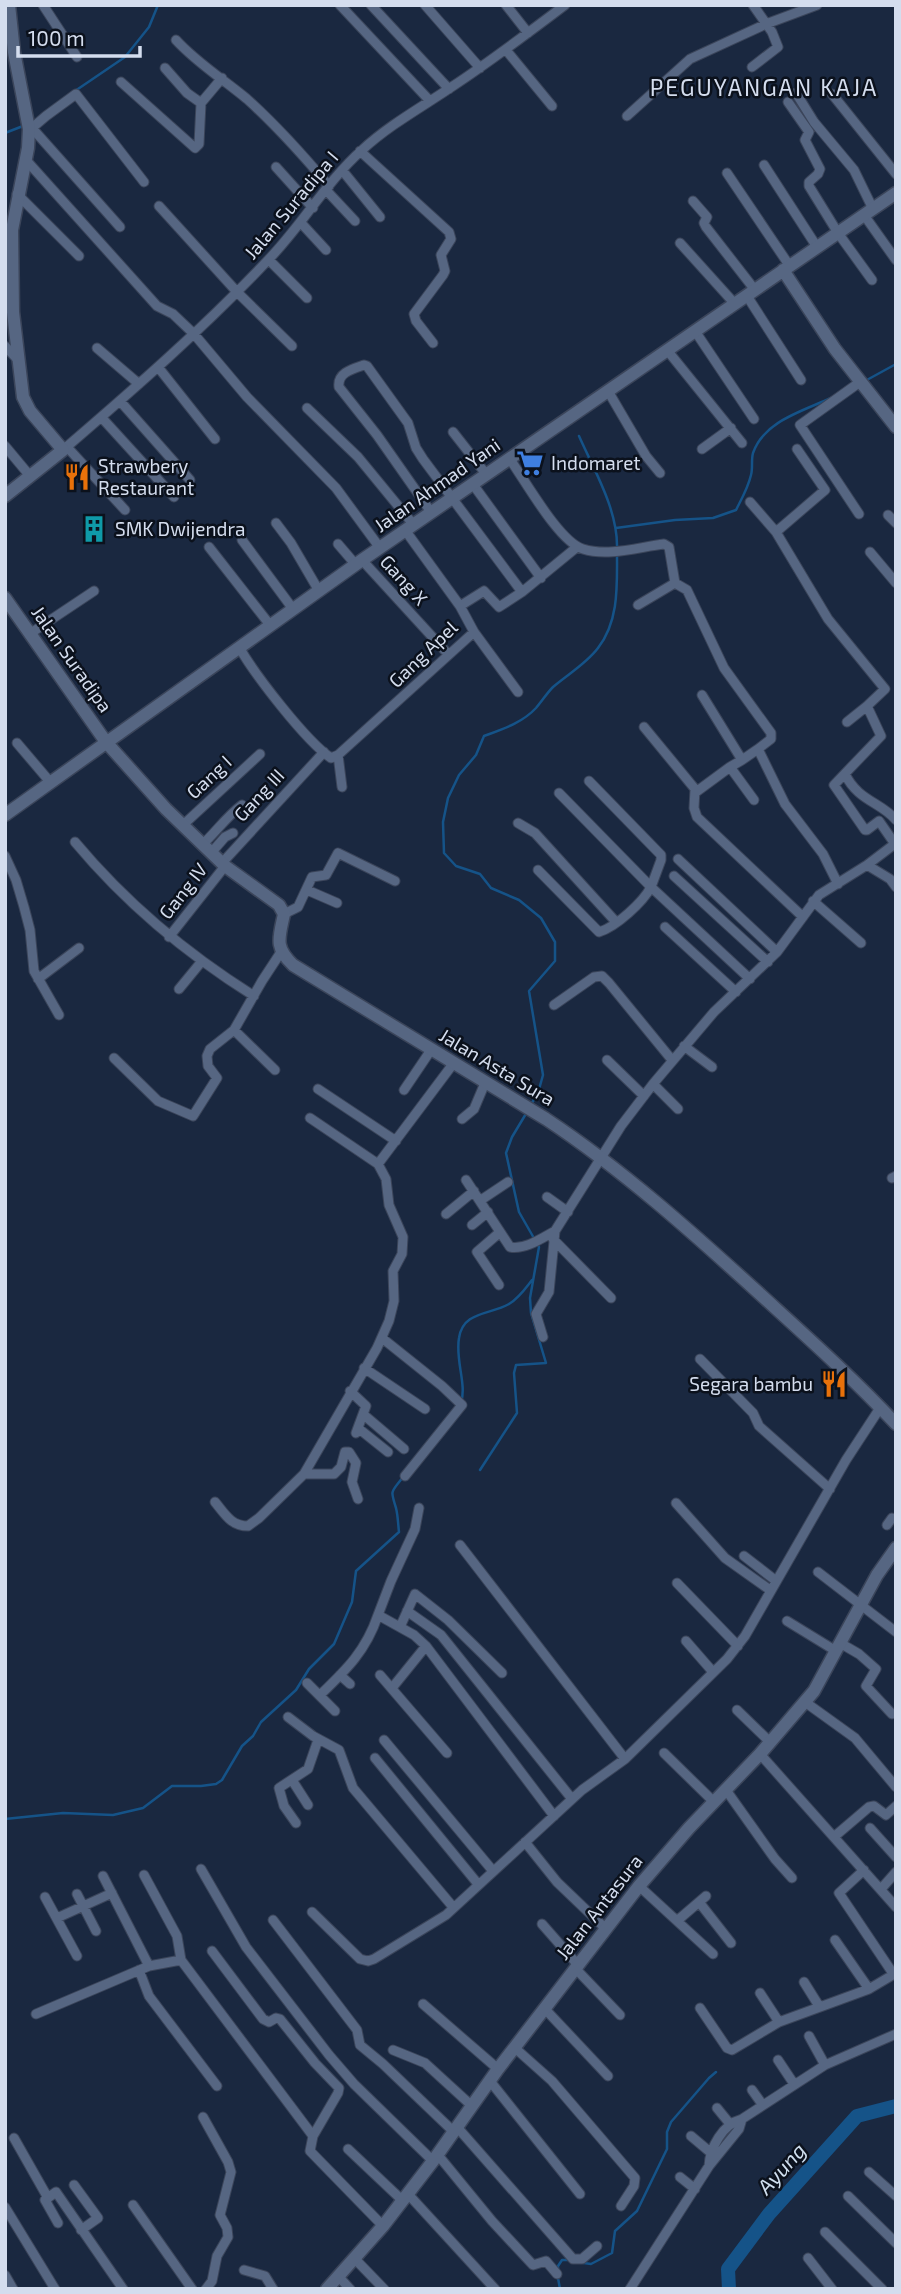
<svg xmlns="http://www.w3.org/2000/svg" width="901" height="2294" viewBox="0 0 901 2294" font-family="'Exo 2',sans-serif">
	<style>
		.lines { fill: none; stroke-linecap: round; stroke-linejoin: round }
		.stream { stroke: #155388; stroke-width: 2.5 }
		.river { stroke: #155388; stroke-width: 14 }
		.street-casing { stroke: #3b455a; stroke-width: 11 }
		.secondary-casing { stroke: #3b455a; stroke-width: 15 }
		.street { stroke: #566682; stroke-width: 9 }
		.secondary { stroke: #566682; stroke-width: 12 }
		.labels { text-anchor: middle; stroke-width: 5; stroke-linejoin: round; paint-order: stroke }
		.street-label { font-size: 19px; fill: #d4ddee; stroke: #0b111c }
		.poi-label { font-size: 19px; fill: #d4ddee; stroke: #0b111c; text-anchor: start }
		.water-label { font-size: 21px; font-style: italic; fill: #cfdeee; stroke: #0b111c }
		.quarter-label { font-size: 23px; letter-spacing: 2px; fill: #d4ddee; stroke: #0b111c }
	</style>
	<rect width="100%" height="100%" fill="#1a2840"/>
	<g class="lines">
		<path class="stream" d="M75 91 125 57 149 27 158 5
			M5 133 23 126
			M865 381 896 364
			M579 436C594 470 618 510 617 548
			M616 528 675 520 713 518 736 510C742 498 748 488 751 475 753 468 751 460 753 453 764 421 803 411 831 398
			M530 1106 538 1093 543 1075 529 991 555 961V942L541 918 519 900 491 888 480 874 456 866 444 853 443 822 448 798 459 775 476 755 484 736C503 729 522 723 536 708 542 701 547 693 553 687 568 674 586 664 598 648 619 621 617 586 617 554
			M461 1403C467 1384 455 1360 459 1338 463 1311 490 1315 509 1304 519 1298 525 1289 532 1280
			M480 1470 517 1413 514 1373 516 1365 546 1363 531 1313 530 1298 539 1247 519 1212 506 1153 512 1137 527 1112
			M5 1819 63 1813 113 1815 143 1808 172 1786H201L216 1784 222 1780 242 1746 253 1736 261 1722 296 1690 309 1669 334 1644 352 1602 356 1571 399 1532C398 1524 398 1516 396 1508 390 1489 391 1493 403 1477
			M577 2262 591 2264 612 2253 615 2231 637 2211 667 2149V2132L671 2122 709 2078 716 2072
			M558 2271V2266L562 2260H571
			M558 2278 560 2289"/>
		<path class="river" d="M729 2289 728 2269 769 2214 857 2116 896 2106"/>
		<defs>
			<path id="street" d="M43 5 77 57
				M340 5 430 101
				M371 5 449 89
				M425 5 480 68
				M506 5 528 33
				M176 40C197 63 223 79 247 99 277 126 303 155 329 186
				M506 50 552 106
				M752 67 778 47 772 32 753 5
				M165 68 187 93 201 103
				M121 82 195 148 199 144 201 103 222 78
				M796 93 814 122 854 170 873 209
				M832 94 896 174
				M788 102 809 132 805 140 820 169 818 174 809 182V186L838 233 872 280
				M627 116 690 59 766 24 817 5
				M360 151 449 232 451 239 441 255 445 271 443 275 414 314 416 321 433 343
				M26 160 157 306 173 314 194 334 247 397 336 488 380 548
				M764 165 817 247
				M276 167 313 208
				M342 170 380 217
				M727 173 789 265
				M326 190 355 221
				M17 194 79 256
				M693 201 707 217 704 223 706 227 755 290
				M159 206 237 292 292 346
				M864 215 896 260
				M302 224 326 250
				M120 227 32 128 46 116 76 94 144 182
				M680 243 735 304
				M269 260 307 298
				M747 296 801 380
				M695 331 754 419
				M5 346 18 360
				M97 348 139 384
				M667 350 742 443
				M158 367 215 439
				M608 391 646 456 660 473
				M120 401 190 480
				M307 408 358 457 413 524
				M102 418 174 497
				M453 432 486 474
				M5 446 30 476
				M67 447 125 510
				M702 449 731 428
				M63 450C134 389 205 327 269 259 302 225 327 181 362 150 389 125 422 107 453 86 491 61 528 33 565 5
				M509 458C525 480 559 542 583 549 608 557 639 547 664 544L669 547 675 583 687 590 724 668 771 733V739L758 749 785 804 823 854 838 884
				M472 483 541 578
				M750 502 776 532 828 619 885 689 867 706 881 736 834 785 865 830H867L879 821 895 844
				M431 512 377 435 339 387C337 373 352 369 364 365L367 366 408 423 416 448 423 459 522 592 577 547
				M859 514 800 425 860 382
				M888 515 896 523
				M276 523 291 543 319 591
				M405 530 460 606 474 632 518 692
				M776 532 825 490 797 449
				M242 540 293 609
				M338 544 356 565
				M209 547 270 625
				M870 552 896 583
				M362 560 448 654
				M638 605 675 583
				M460 606 484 591 499 607 522 592
				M31 633 94 591
				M239 647C255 675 306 741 331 758L338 755 474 632
				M702 695 742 760 758 749
				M847 722 867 706
				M644 727 695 789 694 808 697 817 803 917
				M17 743 51 783
				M338 755 342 787
				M742 760 730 767 754 800
				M845 774C858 801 881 802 896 820
				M589 781 661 855V860L651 887 750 979
				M696 792 730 767
				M518 823 535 833 616 922
				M183 825 260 754
				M75 842C126 903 187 954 254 996
				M202 845C217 831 226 817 242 805
				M211 853 225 837 233 833
				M5 856 16 880 24 907 30 930 34 971 59 1015
				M678 859 777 952
				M222 863 324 752
				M867 865 890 879 896 887
				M538 870 599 932C616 927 643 902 651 887L559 793
				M674 876 768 962
				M307 890 337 903
				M813 901 861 943
				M284 914 298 907 312 877 326 875 338 853 395 881
				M665 927 736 992
				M169 937 225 866
				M38 979 79 948
				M179 989 202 961
				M554 1005 594 977 602 976 609 983 672 1060
				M234 1030 275 1070
				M684 1046 712 1067
				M114 1058 158 1101 193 1116 217 1078 208 1066 207 1056 210 1049 234 1030 262 981 281 952
				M607 1060 644 1096
				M653 1084 678 1109
				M318 1089 396 1141
				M404 1090 431 1050
				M310 1118 378 1164
				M462 1119 474 1109 485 1083
				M892 1178 896 1176
				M466 1180 510 1247C525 1250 542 1238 555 1231
				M547 1197 568 1212
				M481 1200 508 1182
				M446 1214 474 1191
				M472 1225 488 1212
				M553 1239 611 1298
				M499 1285 477 1252 499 1233
				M543 1337 536 1314 549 1292 555 1231 621 1126 653 1084 714 1012 777 952 819 895 867 865 896 843
				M382 1338 442 1386 462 1405 405 1476
				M700 1359 753 1413 759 1426 830 1489
				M364 1368 425 1409
				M350 1391 366 1406 356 1433
				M364 1415 404 1449
				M358 1428 388 1452
				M304 1474H334L341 1467 345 1452H349L356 1463 352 1482 358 1499
				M215 1502C225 1514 231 1526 248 1526L259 1518 304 1474 377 1348 389 1321 394 1301 393 1271 402 1254 403 1237 389 1205 386 1179 378 1164 453 1064
				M676 1503 725 1558 770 1590
				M887 1525 892 1518 896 1519
				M744 1556 775 1580
				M818 1572 896 1632
				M677 1583 738 1646
				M407 1611 441 1635 572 1799
				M378 1615 391 1581 415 1529 419 1508
				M787 1621 836 1651
				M400 1627 415 1594 448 1620 502 1673
				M686 1641 713 1672
				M840 1643 859 1654 876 1669 866 1686 892 1714
				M340 1675 350 1684
				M380 1675 447 1753
				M307 1683 335 1711
				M392 1688 426 1646
				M320 1695C346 1670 366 1651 378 1615L414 1635 426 1646 554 1816
				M805 1702 855 1738 896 1787
				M737 1710 770 1742
				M288 1717 313 1736 339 1750 353 1788 453 1907
				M384 1740 493 1871
				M664 1753 714 1802
				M760 1754 896 1907
				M375 1758 478 1884
				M625 1759 727 1659 745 1636 846 1460 880 1408
				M292 1780 308 1805
				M726 1790 775 1859 792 1878
				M296 1823 284 1806 279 1788 308 1769 318 1740
				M870 1828 896 1857
				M835 1836 869 1807 874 1806 886 1815 896 1806
				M525 1842 557 1882 606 1929
				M201 1869 246 1947 329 2055 354 2084 433 2161
				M864 1870 839 1893 894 1975
				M144 1875 177 1936 181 1960 313 2136
				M103 1876 149 1966
				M639 1886 713 1954
				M881 1889 896 1872
				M77 1894 96 1931
				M45 1897 77 1956
				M699 1902 731 1943
				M312 1912 360 1959 368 1961 374 1959 446 1915 582 1790 625 1759 460 1545
				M57 1918 112 1893
				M273 1920 357 2030 360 2045 383 2064 454 2132
				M678 1920 706 1896
				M542 1924 578 1965
				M835 1940 869 1989
				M212 1951 263 2019 269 2022 276 2018 280 2019 315 2063 339 2088 338 2093 313 2136 310 2151 383 2226
				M575 1968 620 2015
				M139 1970 149 1996 217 2086
				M804 1982 819 2006
				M760 1993 779 2022
				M423 2004 498 2069
				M700 2008 727 2048 732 2050 779 2022 869 1989 896 1973
				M545 2009 608 2076
				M36 2014 149 1966 181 1960
				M809 2036 825 2065
				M515 2048 552 2081 635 2178 634 2186 621 2206
				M393 2050 425 2063 472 2106
				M778 2060 794 2084
				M490 2081 580 2194
				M752 2090 762 2104
				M717 2108 730 2124
				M203 2117 228 2162 231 2172 220 2215 227 2228 228 2237 217 2256 212 2281 206 2289
				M457 2127 573 2259H582L597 2246
				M691 2136 710 2152
				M14 2138 48 2198
				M348 2149 403 2201
				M438 2155 492 2221 533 2265 546 2261 557 2274
				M709 2166C710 2147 723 2124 742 2119
				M869 2172 896 2196
				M680 2177 695 2189
				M74 2185 98 2218 81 2230
				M408 2194 495 2289
				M848 2196 896 2243
				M133 2205 192 2289
				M5 2207 55 2289
				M58 2223 45 2200 56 2192 123 2289
				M825 2232 882 2289
				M808 2258 832 2289
				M355 2259 384 2289
				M244 2270 265 2276 273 2289
				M5 2275 13 2289
				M339 2277 350 2289
				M630 2289 709 2166 739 2129 742 2119 825 2065 896 2034"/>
			<path id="secondary" d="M783 270 835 349 896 427
				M5 496 63 450 30 411 23 397 13 312 12 230 28 148 29 129 14 52 9 5
				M5 598 106 742 166 809 225 866 279 905 284 914C279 938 274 947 293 965L546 1119C623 1170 693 1233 761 1295 807 1337 854 1379 896 1424
				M5 815 362 560 896 193
				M327 2289 383 2226 433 2161 498 2069 639 1886 689 1828 760 1754 814 1691 877 1575 896 1548"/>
		</defs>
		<use href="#street" class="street-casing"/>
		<use href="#secondary" class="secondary-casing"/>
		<use href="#street" class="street"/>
		<use href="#secondary" class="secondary"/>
	</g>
	<defs>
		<symbol id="supermarket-bare" viewBox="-9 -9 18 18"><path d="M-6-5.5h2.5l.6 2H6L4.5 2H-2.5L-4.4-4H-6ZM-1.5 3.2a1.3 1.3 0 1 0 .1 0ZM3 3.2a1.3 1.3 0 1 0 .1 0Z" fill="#3f7fe0" stroke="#0b111c" stroke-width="2.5" paint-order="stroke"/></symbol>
		<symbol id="restaurant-bare" viewBox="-9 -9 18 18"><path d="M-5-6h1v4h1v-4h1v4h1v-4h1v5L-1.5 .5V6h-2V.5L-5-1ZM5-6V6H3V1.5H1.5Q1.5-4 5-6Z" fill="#e8710a" stroke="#0b111c" stroke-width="2.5" paint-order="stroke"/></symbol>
		<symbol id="building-bare" viewBox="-9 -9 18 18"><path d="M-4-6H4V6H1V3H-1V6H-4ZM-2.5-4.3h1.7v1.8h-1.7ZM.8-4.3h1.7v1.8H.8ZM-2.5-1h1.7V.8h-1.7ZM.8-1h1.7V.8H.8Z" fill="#0f9aa8" stroke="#0b111c" stroke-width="2.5" paint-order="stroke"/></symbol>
	</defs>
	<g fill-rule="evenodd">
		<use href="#supermarket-bare" x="511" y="444" width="38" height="38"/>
		<use href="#restaurant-bare" x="58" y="458" width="38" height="38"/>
		<use href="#building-bare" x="75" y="510" width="38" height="38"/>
		<use href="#restaurant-bare" x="815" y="1365" width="38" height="38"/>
	</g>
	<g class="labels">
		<g class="street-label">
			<text transform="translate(291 205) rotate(-50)" y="7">Jalan Suradipa I</text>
			<text transform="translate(437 485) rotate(-35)" y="7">Jalan Ahmad Yani</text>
			<text transform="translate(404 580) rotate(48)" y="7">Gang X</text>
			<text transform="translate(423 654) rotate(-44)" y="7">Gang Apel</text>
			<text transform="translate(72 659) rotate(55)" y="7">Jalan Suradipa</text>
			<text transform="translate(209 777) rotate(-43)" y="7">Gang I</text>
			<text transform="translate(259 795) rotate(-47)" y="7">Gang III</text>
			<text transform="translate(183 891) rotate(-52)" y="7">Gang IV</text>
			<text transform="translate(497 1067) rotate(31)" y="7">Jalan Asta Sura</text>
			<text transform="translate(599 1907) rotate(-52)" y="7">Jalan Antasura</text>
		</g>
		<g class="poi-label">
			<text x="551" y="470">Indomaret</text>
			<text x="98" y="473">Strawbery<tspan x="98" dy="22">Restaurant</tspan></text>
			<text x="115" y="536">SMK Dwijendra</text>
			<text x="813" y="1391" text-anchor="end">Segara bambu</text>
		</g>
		<g class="water-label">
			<text transform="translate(782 2169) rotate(-48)" y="7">Ayung</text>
		</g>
		<g class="quarter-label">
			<text x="764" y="96">PEGUYANGAN KAJA</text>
		</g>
	</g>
	<rect width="901" height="2294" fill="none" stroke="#d4ddee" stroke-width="14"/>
	<path d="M18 46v10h122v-10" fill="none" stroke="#d4ddee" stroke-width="3.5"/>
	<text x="28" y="46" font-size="21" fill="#d4ddee" stroke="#0b111c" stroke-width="5" paint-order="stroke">100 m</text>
</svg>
